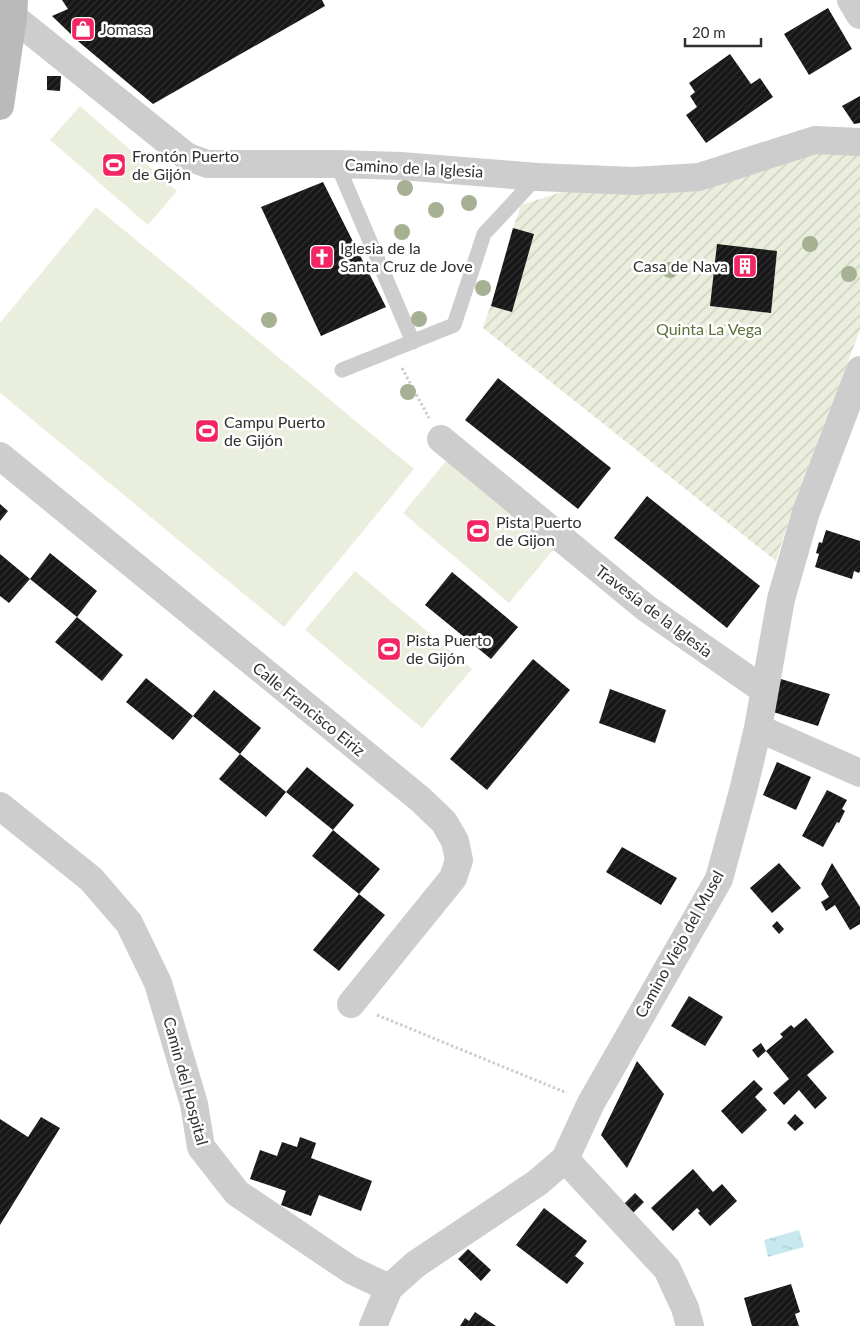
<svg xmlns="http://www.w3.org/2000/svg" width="860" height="1326" viewBox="0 0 860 1326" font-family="Lato,sans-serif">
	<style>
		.garden { fill: url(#garden-furrows) }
		.pitch { fill: #eaeedd }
		.water { fill: url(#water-ripples) }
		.building { fill: url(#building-hatch) }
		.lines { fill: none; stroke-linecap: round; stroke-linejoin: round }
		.path { stroke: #cdcdcd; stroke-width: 3; stroke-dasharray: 2.5 2.5; stroke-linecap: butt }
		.lane { stroke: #cdcdcd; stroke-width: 15 }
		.street { stroke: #cdcdcd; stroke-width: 28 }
		.secondary { stroke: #bababa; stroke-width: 28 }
		.tree { fill: #a6b092 }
		.labels { text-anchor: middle; stroke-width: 5; stroke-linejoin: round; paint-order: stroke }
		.poi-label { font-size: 16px; fill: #303030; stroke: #fff; text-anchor: start }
		.street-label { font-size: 16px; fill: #303030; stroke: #fff }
		.park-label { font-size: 16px; fill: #5e6f39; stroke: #fff }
	</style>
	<defs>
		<pattern id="garden-furrows" width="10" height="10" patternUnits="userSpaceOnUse" patternTransform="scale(1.25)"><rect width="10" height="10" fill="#eaeedd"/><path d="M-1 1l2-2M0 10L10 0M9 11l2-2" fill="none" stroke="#c9ccbe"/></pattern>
		<pattern id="water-ripples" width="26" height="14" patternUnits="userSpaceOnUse" patternTransform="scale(1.25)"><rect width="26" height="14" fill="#c7e8ef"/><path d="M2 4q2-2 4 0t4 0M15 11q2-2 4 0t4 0" fill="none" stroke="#abc7cd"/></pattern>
		<pattern id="building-hatch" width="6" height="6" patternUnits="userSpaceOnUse" patternTransform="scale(1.25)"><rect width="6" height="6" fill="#171717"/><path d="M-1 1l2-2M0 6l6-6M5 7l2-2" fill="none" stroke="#303030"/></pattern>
	</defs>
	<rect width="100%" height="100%" fill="#fff"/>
	<path class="garden" d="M820 150 860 154V330L793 507 776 561 483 328C497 288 507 245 521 205L568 190Z"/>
	<path class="pitch" d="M80 106 177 191 148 225 50 140Z
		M96 207 414 469 284 627 0 393V323Z
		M447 460 554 549 509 603 403 513Z
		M355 571 472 669 422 728 305 630Z"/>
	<path class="water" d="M799 1230 804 1247 768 1257 764 1240Z"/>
	<path class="building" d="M62 0H322L325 6 153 104 79 42 52 16 68 9Z
		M828 8 852 49 809 75 784 34Z
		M730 54 751 84 760 78 773 97 706 143 686 115 697 107 690 96 695 92 689 83Z
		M47 76H61L60 91 47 90Z
		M860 96V123L854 124 842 106Z
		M323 182 386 307 321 336 261 207Z
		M513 228 534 234 512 312 491 306Z
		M717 244 777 251 771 313 710 306Z
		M498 378 611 468 578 509 465 420Z
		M647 496 760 586 727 628 614 538Z
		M0 504 8 511 0 521Z
		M826 530 860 541V571L859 573 854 571 852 579 815 567 819 554 816 553 819 542 822 543Z
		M50 553 97 591 77 617 30 579 9 603 0 596V554L30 579Z
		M452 572 518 627 491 659 425 605Z
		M77 617 123 655 102 681 55 642Z
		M533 659 570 690 487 790 450 759Z
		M146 678 193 716 173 740 126 702Z
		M781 679 830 694 818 726 770 711Z
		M610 689 666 710 655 743 599 723Z
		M214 690 261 728 240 754 193 716Z
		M240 754 286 792 266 817 219 779Z
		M777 762 811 777 796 810 763 795Z
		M307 767 354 805 333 830 380 869 359 894 312 856 333 830 286 792Z
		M827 790 847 800 842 809 845 811 839 823 837 822 823 847 802 836Z
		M622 847 677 878 661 905 606 872Z
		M779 863 801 888 772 913 750 888Z
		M832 863 860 907V924L850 930 835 905 826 911 821 902 829 897 821 884Z
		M359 894 385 915 339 971 313 950Z
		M777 921 784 929 779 934 772 926Z
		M689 996 723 1017 705 1046 671 1026Z
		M806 1018 834 1052 807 1075 827 1098 815 1109 799 1090 784 1105 773 1093 789 1079 766 1051 783 1037 780 1034 791 1025 794 1028Z
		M761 1043 766 1051 758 1058 752 1050Z
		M637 1061 664 1094 627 1168 601 1135Z
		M754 1080 763 1089 755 1097 767 1110 742 1134 721 1111Z
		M795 1114 804 1123 795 1131 787 1123Z
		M41 1117 60 1128 0 1225V1119L28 1137Z
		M300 1137 316 1143 311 1158 372 1181 361 1211 319 1195 311 1216 281 1205 286 1191 250 1179 260 1150 277 1156 282 1142 297 1147Z
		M693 1169 713 1192 722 1184 737 1201 710 1226 698 1213 700 1211 697 1208 673 1231 651 1208Z
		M635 1193 644 1202 632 1214 623 1205Z
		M544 1208 587 1241 575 1256 584 1263 567 1284 516 1245Z
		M468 1249 491 1270 481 1281 458 1259Z
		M791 1284 800 1312 795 1314 799 1326H752L744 1298Z
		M475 1312 496 1326H460L465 1318 469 1321Z"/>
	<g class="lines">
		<path class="path" d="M402 368 429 418
			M377 1015 567 1093"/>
		<path class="lane" d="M337 164 413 342
			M342 370 454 325 484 234 537 177"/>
		<path class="street" d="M851 0 860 15
			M13 17 186 156 207 164H337L401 166 537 177 633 181 699 177 815 140 860 142
			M441 439 646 608 764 690
			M0 456 420 799 444 822 455 841 459 860 453 878 351 1004
			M758 728 860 773
			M0 806 91 879 129 923 158 983 194 1104 201 1147 237 1193 351 1270 389 1288 416 1264 537 1183 565 1159
			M373 1326 389 1288
			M690 1326 685 1308 667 1269 565 1159 591 1103 719 879 743 791 758 728 781 599 806 512 860 370"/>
		<path class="secondary" d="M0 106 13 17 14 0"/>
	</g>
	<g class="tree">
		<circle cx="405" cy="188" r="8"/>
		<circle cx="469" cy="203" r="8"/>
		<circle cx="436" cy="210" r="8"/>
		<circle cx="402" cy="232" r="8"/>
		<circle cx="810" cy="244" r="8"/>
		<circle cx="670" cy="270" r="8"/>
		<circle cx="849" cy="274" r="8"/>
		<circle cx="483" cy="288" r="8"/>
		<circle cx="419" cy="319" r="8"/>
		<circle cx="269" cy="320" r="8"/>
		<circle cx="408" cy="392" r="8"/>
	</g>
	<defs>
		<symbol id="shop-square" viewBox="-11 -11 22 22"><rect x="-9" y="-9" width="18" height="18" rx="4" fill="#f32562" stroke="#fff"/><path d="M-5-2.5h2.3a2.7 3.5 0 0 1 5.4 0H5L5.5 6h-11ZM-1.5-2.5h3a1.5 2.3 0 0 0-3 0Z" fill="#fff"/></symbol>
		<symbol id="stadium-square" viewBox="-11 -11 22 22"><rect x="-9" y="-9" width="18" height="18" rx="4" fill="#f32562" stroke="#fff"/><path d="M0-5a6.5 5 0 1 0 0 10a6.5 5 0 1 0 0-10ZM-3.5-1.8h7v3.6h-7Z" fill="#fff"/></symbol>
		<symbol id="church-square" viewBox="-11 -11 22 22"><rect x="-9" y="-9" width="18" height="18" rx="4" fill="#f32562" stroke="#fff"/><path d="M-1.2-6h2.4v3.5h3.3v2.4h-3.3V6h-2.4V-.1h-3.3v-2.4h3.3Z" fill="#fff"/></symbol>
		<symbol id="building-square" viewBox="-11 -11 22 22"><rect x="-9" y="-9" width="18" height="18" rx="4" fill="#f32562" stroke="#fff"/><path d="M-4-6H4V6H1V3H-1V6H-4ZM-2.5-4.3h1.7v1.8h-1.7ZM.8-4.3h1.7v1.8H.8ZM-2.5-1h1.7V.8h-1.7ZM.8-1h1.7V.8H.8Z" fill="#fff"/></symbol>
	</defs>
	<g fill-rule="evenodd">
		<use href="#shop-square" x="69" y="15" width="28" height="28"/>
		<use href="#stadium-square" x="100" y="151" width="28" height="28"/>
		<use href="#church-square" x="308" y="243" width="28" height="28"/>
		<use href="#building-square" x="731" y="252" width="28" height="28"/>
		<use href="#stadium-square" x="193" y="417" width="28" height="28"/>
		<use href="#stadium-square" x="464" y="517" width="28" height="28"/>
		<use href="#stadium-square" x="375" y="635" width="28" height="28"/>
	</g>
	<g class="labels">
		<g class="poi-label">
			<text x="100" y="35">Jomasa</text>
			<text x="132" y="162">Frontón Puerto<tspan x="132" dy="18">de Gijón</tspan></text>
			<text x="340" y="254">Iglesia de la<tspan x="340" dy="18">Santa Cruz de Jove</tspan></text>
			<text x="728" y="272" text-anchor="end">Casa de Nava</text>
			<text x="224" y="428">Campu Puerto<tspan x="224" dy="18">de Gijón</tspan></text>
			<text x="496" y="528">Pista Puerto<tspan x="496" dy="18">de Gijon</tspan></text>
			<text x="406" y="646">Pista Puerto<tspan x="406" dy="18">de Gijón</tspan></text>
		</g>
		<g class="street-label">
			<text transform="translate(414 168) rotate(3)" y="6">Camino de la Iglesia</text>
			<text transform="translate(654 611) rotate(37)" y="6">Travesía de la Iglesia</text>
			<text transform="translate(309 709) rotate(39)" y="6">Calle Francisco Eiriz</text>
			<text transform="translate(679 944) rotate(-61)" y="6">Camino Viejo del Musel</text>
			<text transform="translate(186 1081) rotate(75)" y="6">Camin del Hospital</text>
		</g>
		<g class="park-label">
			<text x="709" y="335">Quinta La Vega</text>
		</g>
	</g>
	<path d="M685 38v8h76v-8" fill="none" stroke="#303030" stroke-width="2.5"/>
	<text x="692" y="38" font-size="15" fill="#303030" stroke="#ffffff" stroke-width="4" paint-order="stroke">20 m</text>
</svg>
